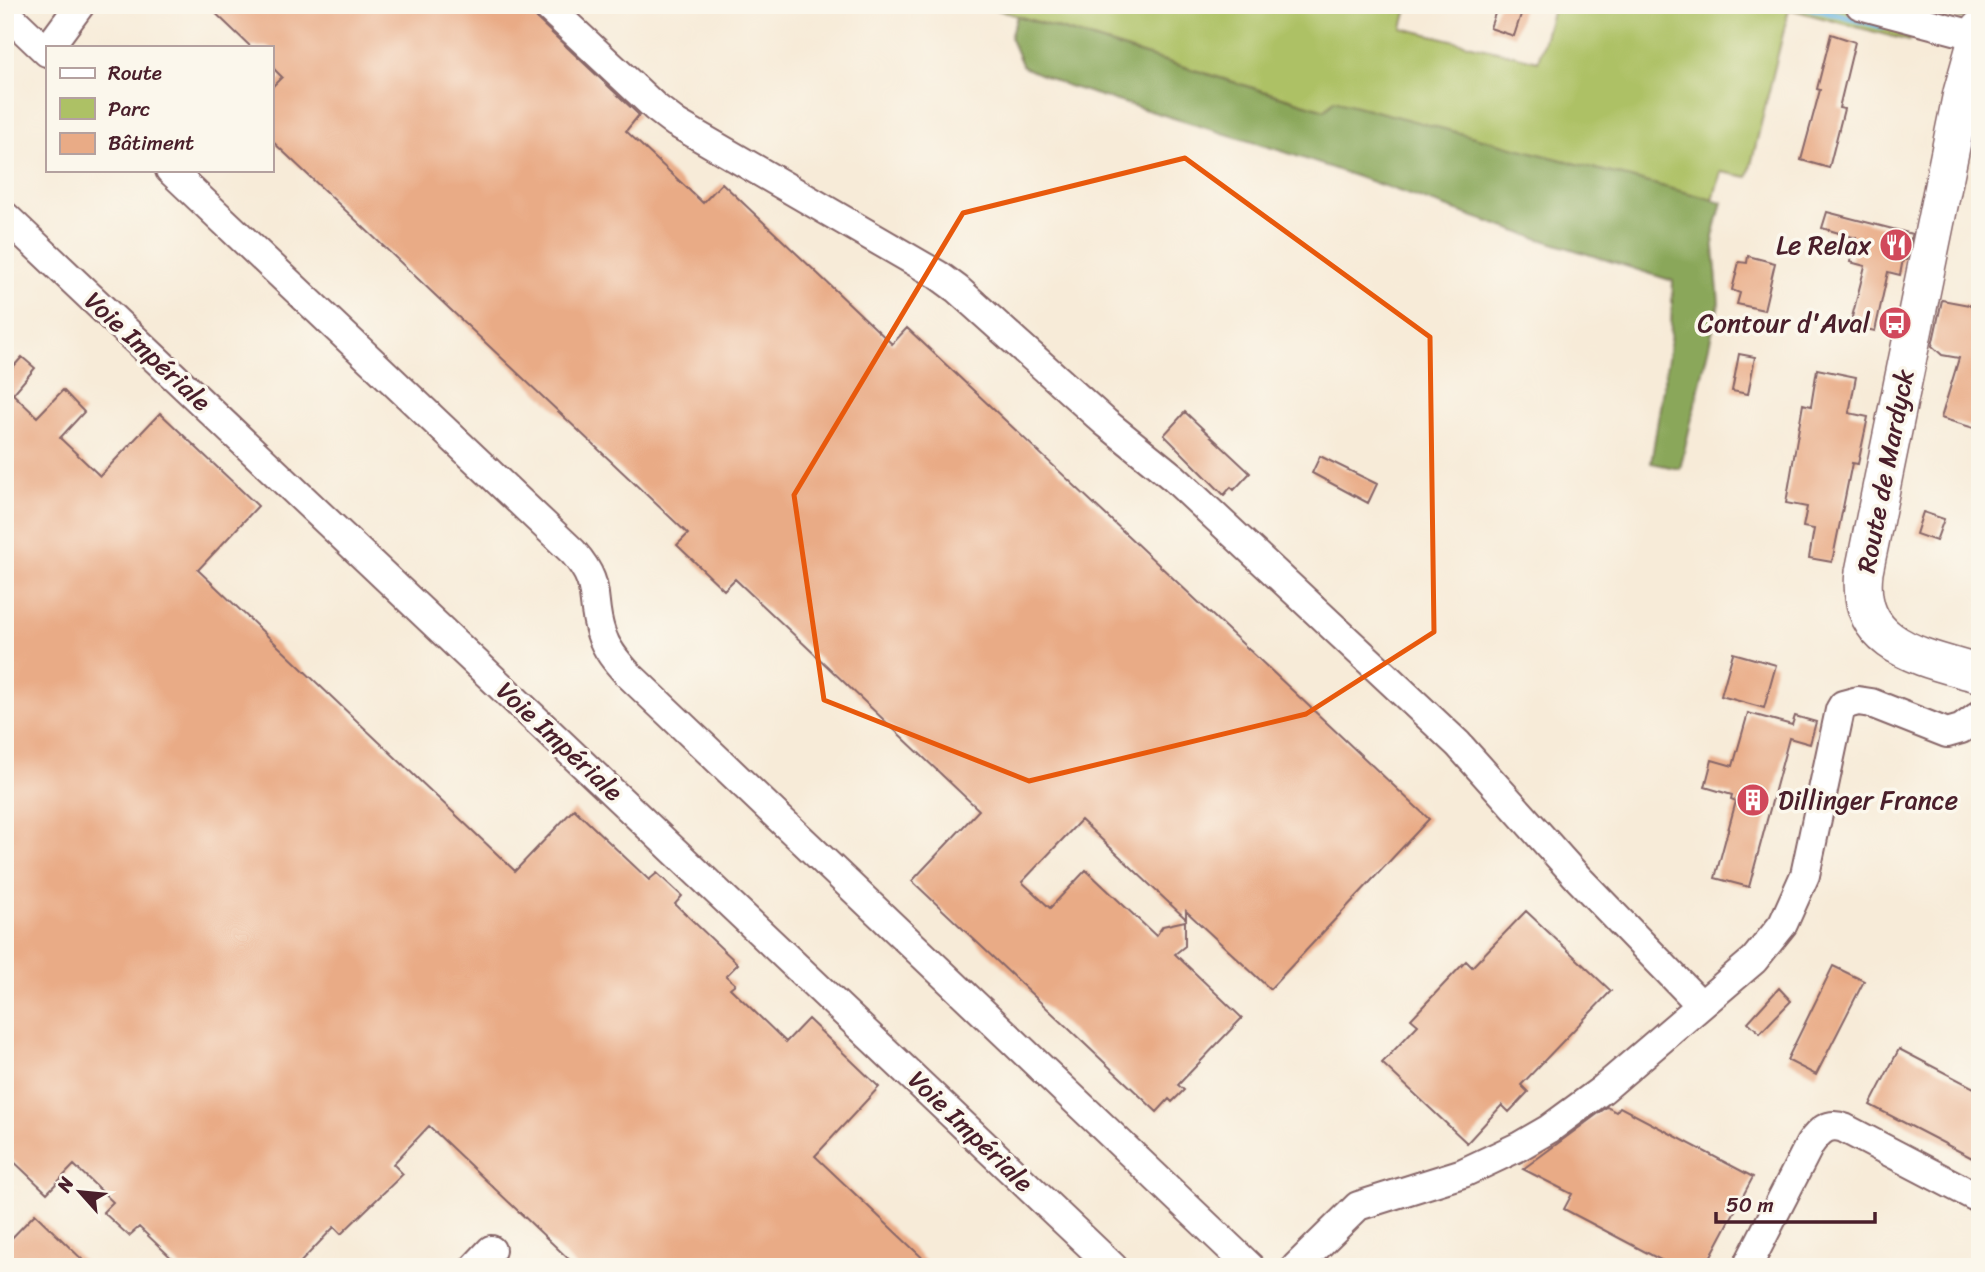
<svg xmlns="http://www.w3.org/2000/svg" width="1985" height="1272" viewBox="0 0 1985 1272" font-family="Sriracha,sans-serif">
	<style>
		.green { fill: #adc165; stroke: #7c7048; stroke-width: 2 }
		.forest { fill: #8aa75a; stroke: #6a6342; stroke-width: 2 }
		.lines { fill: none; stroke-linecap: round; stroke-linejoin: round }
		.stream { stroke: #73bceb; stroke-width: 6 }
		.building { fill: #e9ab86 }
		.minor-casing { stroke: #876668; stroke-width: 32 }
		.major-casing { stroke: #876668; stroke-width: 40 }
		.minor { stroke: #fff; stroke-width: 28 }
		.major { stroke: #fff; stroke-width: 37 }
		.marked { fill: none; stroke: #e8590c; stroke-width: 5; stroke-linejoin: round }
		.labels { text-anchor: middle; stroke-width: 7; stroke-linejoin: round; paint-order: stroke }
		.poi-label { font-size: 26px; fill: #4a1f2b; stroke: #fbf7ec; text-anchor: end }
		.street-label { font-size: 26px; fill: #4a1f2b; stroke: #fbf7ec }
	</style>
	<rect width="100%" height="100%" fill="#fbf7ec"/>
	<filter id="ink" filterUnits="userSpaceOnUse"><feTurbulence type="fractalNoise" baseFrequency=".0143" numOctaves="2"/><feDisplacementMap in="SourceGraphic" scale="14" xChannelSelector="R" yChannelSelector="G"/><feConvolveMatrix kernelMatrix="1 2 1 2 8 2 1 2 1" color-interpolation-filters="sRGB"/></filter>
	<filter id="wash" filterUnits="userSpaceOnUse"><feTurbulence type="fractalNoise" baseFrequency=".00686" numOctaves="4" result="noise"/><feDisplacementMap in="SourceGraphic" scale="28" xChannelSelector="R" yChannelSelector="G"/><feGaussianBlur stdDeviation="1.57" result="paint"/><feColorMatrix in="noise" values="0 0 0 0 0 0 0 0 0 0 0 0 0 0 0 0 0 1.4 0 .05"/><feComposite in="paint" operator="in"/></filter>
	<g filter="url(#wash)">
		<rect width="100%" height="100%" fill="#f7ebd8"/>
		<path class="green" d="M982 5H1408L1402 28 1538 61 1554 5H1834L1914 27 1909 41 1789 9 1748 177 1721 172 1713 200 1334 100 1325 110Z
			M1915 5 1925 7 1926 5H1969L1963 19Z"/>
		<path class="forest" d="M1017 16 1325 110 1334 100 1722 202 1713 237 1719 303 1680 469 1651 463 1670 345 1673 281 1524 234 1285 152 1068 86 1023 67 1010 37Z"/>
		<g class="lines">
			<path class="stream" d="M1800 5 1884 27"/>
		</g>
		<g id="blocks">
			<path class="building" d="M207 5H528L535 17 639 115 626 131 703 203 722 183 892 344 907 328 1429 819 1270 989 1186 911V919L1081 820 1022 882 1050 908 1086 870 1156 936 1163 926 1185 921V946L1175 954 1242 1018 1178 1085 1184 1090 1172 1102 1169 1099 1157 1112 912 881 979 810 735 579 724 590 677 545 688 534 271 140V88L282 77 271 66V47H251Z
				M1498 5H1524L1514 36 1490 28Z
				M1831 34 1855 42 1839 108 1844 109 1829 168 1801 160 1820 90 1817 89Z
				M1827 212 1912 234 1906 260 1903 259 1900 275 1888 272 1875 331 1850 325 1865 266 1850 262 1856 238 1822 228Z
				M1748 256 1775 263 1764 310 1737 304 1740 293 1732 290 1739 262 1747 263Z
				M1942 300 1980 307V430L1941 418 1959 358 1942 355 1932 346Z
				M1739 354 1755 357 1748 394 1732 391Z
				M22 357 35 368 13 394 37 417 63 390 84 412 60 438 100 476 160 413 258 506 198 570 515 871 574 809 649 880 657 873 682 896 675 904 738 964 726 976 735 984 730 988 786 1042 808 1019 879 1087 815 1156 932 1267H577L429 1126 393 1164 403 1174 341 1234 334 1227 296 1267H181L139 1227 129 1236 103 1212 113 1202 74 1165 47 1193 10 1158 13 1154 5 1147V376Z
				M1817 369 1856 377 1849 413 1868 417 1858 464 1852 463 1832 562 1809 558 1814 529 1803 527 1807 507 1786 503 1803 404 1811 406Z
				M1185 412 1250 473 1234 490 1231 487 1224 495 1164 435Z
				M1320 456 1377 484 1368 503 1312 473Z
				M1923 512 1944 519 1936 541 1916 534Z
				M1733 653 1776 665 1764 708 1721 696Z
				M1748 713 1792 725 1795 716 1816 722 1810 744 1789 738 1749 887 1715 878 1736 801 1731 799 1732 795 1705 787 1712 760 1733 766Z
				M1526 911 1611 991 1521 1085 1528 1092 1509 1112 1502 1105 1467 1143 1382 1063 1418 1025 1411 1019 1466 961 1472 967Z
				M1833 966 1864 981 1816 1075 1787 1060Z
				M1779 988 1791 1001 1760 1033 1748 1022Z
				M1899 1049 1980 1091V1162L1870 1105Z
				M1607 1107 1616 1112 1620 1107 1753 1177 1705 1267H1674L1564 1209 1572 1194 1523 1169Z
				M35 1214 90 1267H5V1245Z"/>
		</g>
	</g>
	<g filter="url(#ink)">
		<use href="#blocks" fill-opacity="0" stroke="#876668" stroke-width="2"/>
		<g class="lines">
			<defs>
				<path id="minor" d="M546 5 655 107 676 123 938 275 957 289 1105 422 1174 478 1458 744 1579 879 1701 1005
					M1860 5 1977 36
					M5 12 47 52
					M49 47 80 5
					M170 170 573 552C603 586 589 597 601 633 606 649 616 661 627 673L1250 1267
					M5 216 1113 1267
					M475 1267 491 1250
					M1296 1267 1358 1206 1463 1173 1518 1147 1549 1129 1602 1090 1754 960 1783 924 1805 875 1840 710 1843 705 1858 701 1871 703 1947 733 1961 729 1980 715
					M1747 1267 1810 1144C1819 1131 1828 1122 1844 1128L1980 1199"/>
				<path id="major" d="M1980 29 1962 93 1864 572C1855 648 1923 657 1980 674"/>
			</defs>
			<use href="#minor" class="minor-casing"/>
			<use href="#major" class="major-casing"/>
			<use href="#minor" class="minor"/>
			<use href="#major" class="major"/>
		</g>
	</g>
	<path class="marked" d="M1185 158 1430 337 1434 632 1306 714 1029 781 824 700 794 495 963 213Z"/>
	<defs>
		<symbol id="restaurant-disc" viewBox="-11 -11 22 22"><circle r="9.5" fill="#d1495b" stroke="#fbf7ec"/><path d="M-5-6h1v4h1v-4h1v4h1v-4h1v5L-1.5 .5V6h-2V.5L-5-1ZM5-6V6H3V1.5H1.5Q1.5-4 5-6Z" fill="#fff"/></symbol>
		<symbol id="bus-disc" viewBox="-11 -11 22 22"><circle r="9.5" fill="#d1495b" stroke="#fbf7ec"/><path d="M-5-6H5V4H4V6H2V4H-2V6H-4V4H-5ZM-3.5-4V0h7V-4ZM-3.5 1.2v1.5H-2V1.2ZM2 1.2v1.5H3.5V1.2Z" fill="#fff"/></symbol>
		<symbol id="building-disc" viewBox="-11 -11 22 22"><circle r="9.5" fill="#d1495b" stroke="#fbf7ec"/><path d="M-4-6H4V6H1V3H-1V6H-4ZM-2.5-4.3h1.7v1.8h-1.7ZM.8-4.3h1.7v1.8H.8ZM-2.5-1h1.7V.8h-1.7ZM.8-1h1.7V.8H.8Z" fill="#fff"/></symbol>
	</defs>
	<g fill-rule="evenodd">
		<use href="#restaurant-disc" x="1877" y="226" width="38" height="38"/>
		<use href="#bus-disc" x="1876" y="304" width="38" height="38"/>
		<use href="#building-disc" x="1734" y="781" width="38" height="38"/>
	</g>
	<g class="labels">
		<g class="poi-label">
			<text x="1871" y="254">Le Relax</text>
			<text x="1870" y="332">Contour d'Aval</text>
			<text x="1778" y="809" text-anchor="start">Dillinger France</text>
		</g>
		<g class="street-label">
			<text transform="translate(148 351) rotate(43)" y="9">Voie Impériale</text>
			<text transform="translate(1885 471) rotate(-79)" y="9">Route de Mardyck</text>
			<text transform="translate(560 741) rotate(43)" y="9">Voie Impériale</text>
			<text transform="translate(971 1131) rotate(44)" y="9">Voie Impériale</text>
		</g>
	</g>
	<rect width="1985" height="1272" fill="none" stroke="#fbf7ec" stroke-width="28"/>
	<rect x="46" y="46" width="228" height="126" fill="#fbf7ec" stroke="#b4a19f" stroke-width="2"/>
	<rect x="60" y="68" width="35" height="10" fill="#ffffff" stroke="#b4a19f" stroke-width="2"/>
	<text x="108" y="80" font-size="21" fill="#4a1f2b">Route</text>
	<rect x="60" y="98" width="35" height="21" fill="#adc165" stroke="#b4a19f" stroke-width="2"/>
	<text x="108" y="116" font-size="21" fill="#4a1f2b">Parc</text>
	<rect x="60" y="133" width="35" height="21" fill="#e9ab86" stroke="#b4a19f" stroke-width="2"/>
	<text x="108" y="150" font-size="21" fill="#4a1f2b">Bâtiment</text>
	<g transform="translate(80 1192) rotate(297)" stroke="#fbf7ec" stroke-width="5" paint-order="stroke">
	<path d="M0-5L12 26L0 18L-12 26Z" fill="#4a1f2b"/>
	<text y="-10" font-size="19" font-weight="bold" text-anchor="middle" fill="#4a1f2b">N</text>
	</g>
	<path d="M1716 1212v10h159v-10" fill="none" stroke="#4a1f2b" stroke-width="3.5"/>
	<text x="1726" y="1212" font-size="21" fill="#4a1f2b" stroke="#fbf7ec" stroke-width="5" paint-order="stroke">50 m</text>
</svg>
